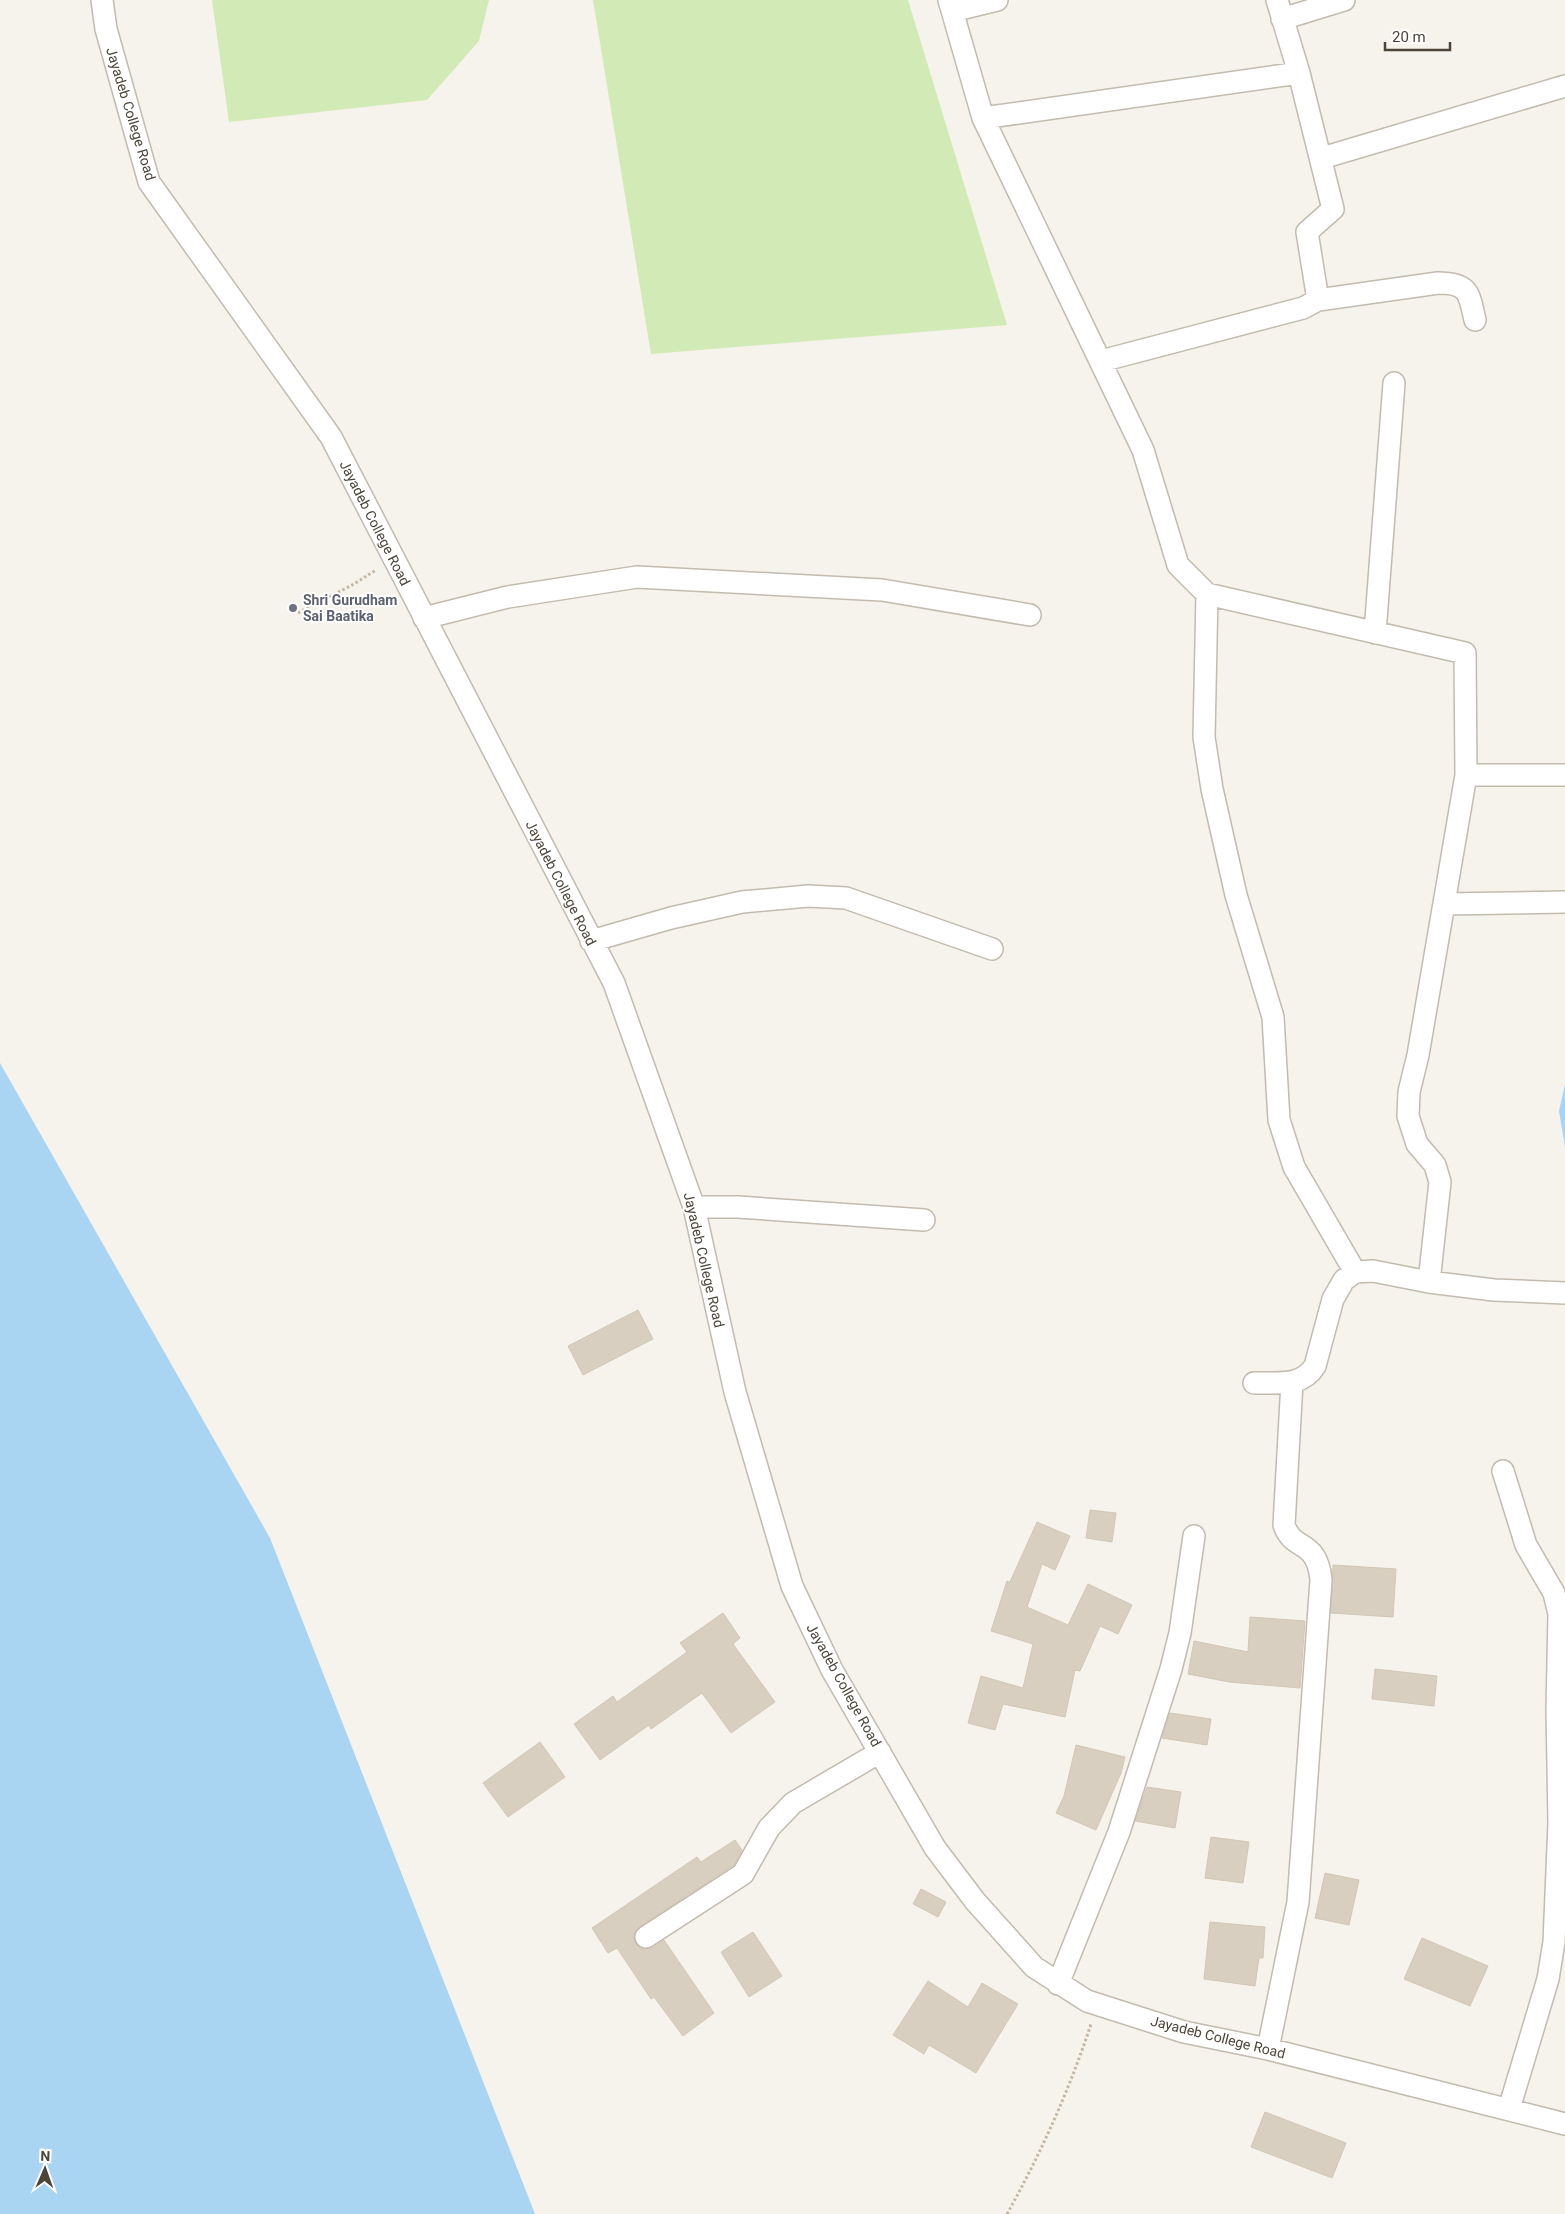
<svg xmlns="http://www.w3.org/2000/svg" width="1565" height="2214" viewBox="0 0 1565 2214" font-family="Roboto,sans-serif">
	<style>
		.grass { fill: #d2eab5 }
		.water { fill: #a9d4f2 }
		.building { fill: #d8cfc1; stroke: #d3c7b4 }
		.lines { fill: none; stroke-linecap: round; stroke-linejoin: round }
		.minor-casing { stroke: #c2bbae; stroke-width: 24 }
		.path { stroke: #c4b79f; stroke-width: 3; stroke-dasharray: 2.5 2.5; stroke-linecap: butt }
		.minor { stroke: #fff; stroke-width: 21 }
		.worship-dot { fill: #6b7280; stroke: #fff; stroke-width: 2 }
		.labels { text-anchor: middle; stroke-width: 4; stroke-linejoin: round; paint-order: stroke }
		.street-label { font-size: 14px; fill: #4b4439; stroke: #fff }
		.worship-label { font-size: 14px; font-weight: bold; fill: #5b616d; stroke: #fff; text-anchor: start }
	</style>
	<rect width="100%" height="100%" fill="#f6f3ec"/>
	<path class="grass" d="M212 0H489L479 41 427 100 229 122Z
		M593 0H908L1007 325 651 354Z"/>
	<path class="water" d="M0 1063 270 1538 535 2214H0Z
		M1565 1084V1147L1559 1111Z"/>
	<path class="building" d="M638 1310 653 1339 583 1375 568 1346Z
		M1090 1510 1116 1513 1112 1542 1086 1538Z
		M1037 1522 1070 1536 1055 1570 1042 1564 1027 1607 1068 1625 1088 1584 1132 1605 1118 1634 1100 1626 1080 1671 1075 1670 1065 1717 1003 1704 995 1730 968 1723 981 1676 1023 1688 1033 1644 991 1631 1007 1581 1010 1582Z
		M1333 1565 1396 1569 1393 1617 1331 1613Z
		M723 1613 740 1638 733 1644 775 1702 731 1733 702 1693 651 1729 649 1725 600 1760 574 1724 613 1696 617 1702 687 1652 680 1643Z
		M1250 1617 1305 1621 1300 1688 1229 1682 1188 1674 1194 1641 1248 1652Z
		M1375 1669 1437 1676 1434 1706 1372 1699Z
		M1170 1713 1211 1719 1207 1745 1162 1738Z
		M540 1742 565 1777 508 1817 483 1783Z
		M1076 1745 1125 1757 1121 1773 1096 1830 1056 1813 1064 1796Z
		M1147 1787 1181 1792 1175 1828 1135 1821Z
		M1211 1837 1249 1842 1243 1883 1205 1878Z
		M735 1840 742 1850 734 1865 639 1927 635 1932V1943L641 1948H652L664 1940 714 2013 683 2036 654 1997 651 1999 617 1948 608 1953 592 1928 697 1857 701 1862Z
		M1325 1873 1359 1880 1349 1925 1315 1918Z
		M921 1889 946 1902 938 1917 913 1904Z
		M1210 1922 1265 1927 1263 1958H1259L1255 1986 1204 1979Z
		M753 1932 782 1976 749 1997 721 1952Z
		M1422 1938 1488 1966 1470 2006 1404 1979Z
		M928 1981 968 2007 982 1983 1018 2004 976 2073 929 2045 924 2054 893 2035Z
		M1265 2112 1346 2143 1332 2178 1251 2147Z"/>
	<g class="lines">
		<defs>
			<path id="minor" d="M102 0 106 29 149 182 331 437 614 983 694 1207 735 1392 792 1586 832 1670 935 1848 975 1901 1034 1967 1087 2001 1184 2032 1268 2049 1565 2124
				M949 0 983 118
				M1277 0 1299 73
				M952 11 997 0
				M1282 19 1344 0
				M1322 158 1565 86
				M1318 300 1438 283C1469 283 1469 293 1475 320
				M1101 361 1303 308 1318 300 1307 232 1333 209 1299 73 983 118 1143 450 1178 565 1207 594 1465 653 1466 775
				M1207 594 1204 737 1212 789 1236 895 1273 1017 1279 1120 1294 1167 1355 1272
				M424 618 508 597 637 577 882 590 1030 615
				M1375 633 1394 383
				M1444 904 1565 902
				M591 941 671 918 742 902 808 896 846 898 992 949
				M694 1207H738L924 1220
				M1429 1282 1440 1182 1435 1165 1417 1144 1408 1116 1409 1092 1418 1055 1466 775H1565
				M1254 1383C1277 1382 1301 1388 1315 1366L1333 1299 1344 1280 1355 1272 1373 1271 1429 1282 1494 1290 1565 1293
				M1503 1471 1526 1545 1554 1593 1559 1614 1557 1709 1559 1823 1554 1942 1548 1979 1509 2109
				M646 1937 743 1874 769 1828 793 1803 880 1752
				M1058 1984 1119 1832 1171 1669 1180 1633 1194 1536
				M1268 2049 1298 1902 1321 1580C1317 1538 1293 1552 1284 1525L1292 1382"/>
		</defs>
		<use href="#minor" class="minor-casing"/>
		<path class="path" d="M298 613 354 584 376 570
			M1007 2214C1041 2153 1069 2091 1091 2024"/>
		<use href="#minor" class="minor"/>
	</g>
	<circle class="worship-dot" cx="293" cy="608" r="5"/>
	<g class="labels">
		<g class="street-label">
			<text transform="translate(131 114) rotate(73)" y="5">Jayadeb College Road</text>
			<text transform="translate(375 523) rotate(63)" y="5">Jayadeb College Road</text>
			<text transform="translate(561 883) rotate(63)" y="5">Jayadeb College Road</text>
			<text transform="translate(704 1260) rotate(77)" y="5">Jayadeb College Road</text>
			<text transform="translate(844 1685) rotate(61)" y="5">Jayadeb College Road</text>
			<text transform="translate(1218 2037) rotate(14)" y="5">Jayadeb College Road</text>
		</g>
		<g class="worship-label">
			<text x="303" y="605">Shri Gurudham<tspan x="303" dy="16">Sai Baatika</tspan></text>
		</g>
	</g>
	<g transform="translate(45 2169) rotate(2)" stroke="#ffffff" stroke-width="4" paint-order="stroke">
	<path d="M0-4L9 19L0 12L-9 19Z" fill="#4b4439"/>
	<text y="-8" font-size="14" font-weight="bold" text-anchor="middle" fill="#4b4439">N</text>
	</g>
	<path d="M1385 42v8h65v-8" fill="none" stroke="#4b4439" stroke-width="2.5"/>
	<text x="1392" y="42" font-size="15" fill="#4b4439" stroke="#ffffff" stroke-width="4" paint-order="stroke">20 m</text>
</svg>
